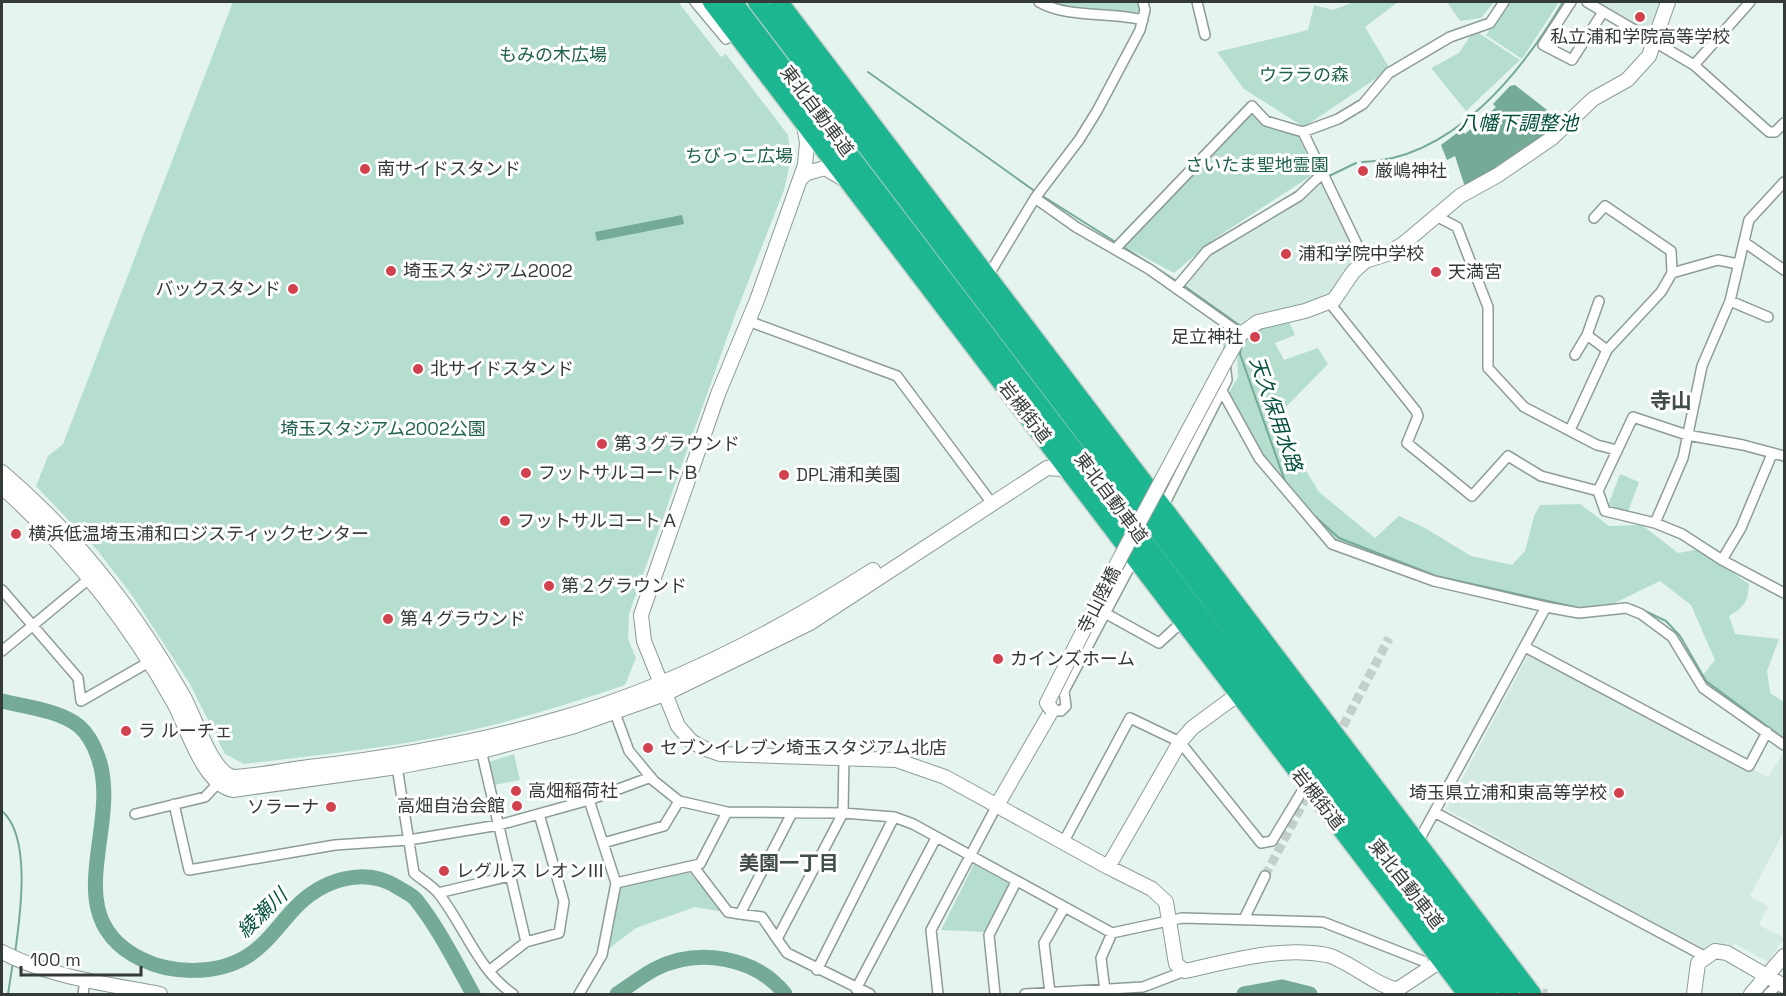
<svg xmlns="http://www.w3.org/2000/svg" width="1786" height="996" viewBox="0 0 1786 996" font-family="'Space Grotesk','Noto Sans JP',sans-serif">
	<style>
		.built { fill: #d3eae2 }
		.green { fill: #b6decf }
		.water { fill: #75aa97 }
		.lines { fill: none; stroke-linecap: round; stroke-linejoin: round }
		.stream { stroke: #75aa97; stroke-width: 2 }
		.river { stroke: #75aa97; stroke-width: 15 }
		.street-tunnel { stroke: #c2cfca; stroke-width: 9; stroke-dasharray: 9 4.5; stroke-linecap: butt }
		.street-casing { stroke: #8e9c96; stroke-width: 12 }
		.secondary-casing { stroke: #8e9c96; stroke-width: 16 }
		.highway-casing { stroke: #ced0cf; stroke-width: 21 }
		.street { stroke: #fff; stroke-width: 9 }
		.secondary { stroke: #fff; stroke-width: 14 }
		.highway { stroke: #1cb791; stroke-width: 18 }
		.secondary-bridge-casing { stroke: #8e9c96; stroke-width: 16; stroke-linecap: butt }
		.secondary-bridge { stroke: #fff; stroke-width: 14 }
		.poi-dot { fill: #d2424e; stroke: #fff; stroke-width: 2 }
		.labels { text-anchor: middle; stroke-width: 6; stroke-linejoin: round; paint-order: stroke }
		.poi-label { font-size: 18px; fill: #343a38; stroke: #fff; text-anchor: start }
		.park-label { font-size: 18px; fill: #1e614d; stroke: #fff }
		.street-label { font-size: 18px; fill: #343a38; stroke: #fff }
		.water-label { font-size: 20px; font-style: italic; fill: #03503d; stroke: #fff }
		.neighbourhood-label { font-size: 20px; font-weight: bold; fill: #414d48; stroke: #fff }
		.quarter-label { font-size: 21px; font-weight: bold; fill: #414d48; stroke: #fff }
	</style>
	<rect width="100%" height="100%" fill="#e5f4ee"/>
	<path class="built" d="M1597 2H1662L1650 34Z
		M1324 181 1361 257 1331 294 1321 301 1243 327 1185 284 1215 252 1302 198Z
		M1529 653 1768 777 1784 752V831L1750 896 1768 906 1759 925 1784 938 1768 962 1734 943 1732 948 1720 945 1702 950 1446 809Z"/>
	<path class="green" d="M233 2 679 3 721 57 726 54 788 135 791 158 784 190 734 318 629 614 628 639 636 658 625 685C557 708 488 729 417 741 360 751 302 757 244 764L225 754 190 684 134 598 98 551 36 486 48 456 63 444Z
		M1048 2H1141V14L1137 17 1062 9Z
		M1354 2H1398L1365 27 1390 69 1304 127 1244 89 1217 52 1308 30 1314 5 1333 10Z
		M1447 2H1494L1481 18 1460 21Z
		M1508 2H1559L1522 59 1486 35Z
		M1474 30 1520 60 1466 111 1431 68 1459 53Z
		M1252 112 1265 126 1299 136 1314 174 1214 239 1174 273 1124 246Z
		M1289 321 1295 335 1275 343 1284 360 1318 348 1328 364 1283 410 1278 424 1319 492 1375 538 1399 516 1425 528 1471 556 1512 565 1525 551 1534 516 1540 505 1580 504 1609 526 1642 525 1678 553 1696 550 1707 554 1749 584C1748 602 1744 607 1729 616L1735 634 1779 639 1767 671 1770 693 1784 702V744L1739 711 1701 692 1700 679 1715 660 1691 605 1660 581 1586 617 1457 588 1333 540 1268 475 1249 431 1228 394 1238 377 1237 352 1223 349 1225 328 1247 339 1269 322Z
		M1620 474 1639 482 1627 514 1607 508Z
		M514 754 520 780 494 785 489 762Z
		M975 862 1011 884 986 932 941 930Z
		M687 870 724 912 695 907 636 928 607 950 618 887Z"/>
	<path class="water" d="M1515 85 1551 113 1559 125 1469 185 1464 184 1455 156 1447 160 1441 145 1461 130 1465 134 1496 107 1493 104 1510 86Z
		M682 215 684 224 597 241 595 232Z"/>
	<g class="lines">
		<path class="stream" d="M868 72 1036 192
			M1362 162C1452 160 1522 72 1563 2
			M1327 177 1356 163
			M1041 195 1117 243
			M1122 246 1178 282
			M1183 285 1242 327
			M1241 347 1240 354 1286 484
			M1309 511 1339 538 1436 576 1579 608
			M1627 605H1632L1666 621 1680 636 1706 681 1784 739
			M2 811C32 837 20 917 15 953
			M8 994 13 962"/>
		<path class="river" d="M2 701C25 707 59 710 79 726 88 734 94 745 98 757 123 826 54 916 141 959 171 974 216 975 246 957 266 945 278 926 294 909 321 880 365 865 399 888 405 892 413 895 417 901 439 929 456 963 473 994
			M617 994C629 986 642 976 655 969 698 947 756 957 785 994
			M1244 994 1282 987 1310 994"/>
		<path class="street-tunnel" d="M1337 738 1389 638
			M1265 876 1311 788
			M1529 990 1547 994"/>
		<defs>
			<path id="street" d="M695 2 726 39 735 32
				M1039 2C1069 19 1109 11 1143 20
				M1197 2 1205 35
				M1571 2 1543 45 1572 60 1603 12
				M1587 2 1694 65 1769 132H1775L1784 123
				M1694 65 1750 2
				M1303 132 1338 119 1363 104 1389 73 1450 37 1490 23 1504 2
				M1035 198 1076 227 1149 269 1241 334
				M1436 216 1457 227 1488 307V368L1524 407 1597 445 1617 450
				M1594 218 1605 206 1671 251 1672 273
				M1744 242 1784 270
				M1115 249 1252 106 1266 121 1303 132 1365 261
				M988 276 1035 198 1079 140 1097 111 1140 30 1145 10 1143 2
				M1176 288 1207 251 1299 196 1324 172
				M1730 301 1768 317
				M1329 302 1416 411 1418 416 1407 443 1472 496 1508 456 1541 476 1598 491
				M748 321 897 376 988 498
				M1587 335 1607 350
				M1575 355 1587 335 1599 301
				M1222 391 1259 458 1332 544 1434 581 1546 607 1579 613 1626 608 1641 614 1672 637 1703 688 1784 745
				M1570 430 1607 350 1661 292 1672 273 1718 260 1738 264
				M1784 456 1743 445 1687 435 1633 417 1598 491 1605 511 1655 523 1682 534 1722 560 1784 593
				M1163 507 1227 380 1225 363
				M1655 523 1683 458 1702 366 1730 301 1749 220 1784 182
				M1722 560 1741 528 1772 454
				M2 590 78 678 81 701 149 662
				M1105 613 1159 643 1183 621
				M1525 647 1749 766 1767 732
				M2 651 90 578
				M1052 710 1061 711 1066 706 1064 691 1135 557
				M615 713 629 751 654 781 679 801 727 812 843 813 894 817 913 824 1112 933 1182 918 1323 922 1423 961
				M481 750 526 942
				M844 757 843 813 777 939 787 953 870 994
				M397 767 414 873C422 880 433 886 439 894 464 926 479 971 513 994
				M174 804 189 870 335 845 409 840 499 825 589 800 651 777
				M1436 813 1704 956
				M135 814 205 797 222 779
				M1064 841 1130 718 1180 742 1261 843 1272 841 1307 783
				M1418 842 1546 607
				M603 843 664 826 679 801
				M693 866 728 912 740 914
				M616 883 700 864 727 812
				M438 893 510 876
				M1244 919 1265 876
				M777 939 762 917 740 914 792 813
				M490 970 526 942 559 933 564 902 539 814
				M817 970 894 817
				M856 989 936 838
				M1105 991 1101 958 1112 933
				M1050 993 1044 943 1064 908
				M83 994 85 980
				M579 994 602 955 616 883 589 800
				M938 994 931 930 996 807
				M995 994 989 935 1016 882
				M1025 994 1143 987 1185 971
				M1768 994 1779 984"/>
			<path id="secondary" d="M804 125 807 143 805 165 757 300 718 394 641 615 644 641 678 726 691 741 703 748 720 754 896 760 945 777 1108 867 1180 742 1192 728 1237 695
				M800 179 807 173 825 168 842 178
				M1225 362 1241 334 1258 322 1305 311 1334 300 1353 272 1365 261 1387 254 1403 244 1460 196 1498 175 1552 138 1593 99 1627 80 1649 56 1668 2
				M2 472C76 535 134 609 182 694 195 715 210 771 233 777 258 776 284 770 309 767 394 757 476 743 558 719 669 688 776 632 873 570
				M2 487C72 550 128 621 174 703 188 729 203 784 233 790L397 767 486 750 575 726 665 694 810 623 1047 468 1061 469 1072 474
				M996 807 1052 710
				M1108 867 1152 889 1166 902 1176 964 1185 971C1231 961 1280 946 1327 955 1348 960 1382 990 1398 989L1442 960
				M2 952C49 977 108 984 160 994
				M1694 994 1698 963 1715 951 1727 953 1784 986
				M1751 994 1784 956"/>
			<path id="highway" d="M712 2 1467 994
				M733 2 1488 994
				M757 2 1510 994
				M779 2 1532 994"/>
		</defs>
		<use href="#street" class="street-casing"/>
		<use href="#secondary" class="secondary-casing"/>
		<use href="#highway" class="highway-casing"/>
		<use href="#street" class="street"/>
		<use href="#secondary" class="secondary"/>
		<use href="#highway" class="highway"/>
		<defs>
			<path id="secondary-bridge" d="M1052 710 1047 703 1120 558 1225 362"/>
		</defs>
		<use href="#secondary-bridge" class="secondary-bridge-casing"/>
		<use href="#secondary-bridge" class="secondary-bridge"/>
	</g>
	<g class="poi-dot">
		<circle cx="1640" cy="17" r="6"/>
		<circle cx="365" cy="169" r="6"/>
		<circle cx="1363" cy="171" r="6"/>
		<circle cx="1286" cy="254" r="6"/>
		<circle cx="391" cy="271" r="6"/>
		<circle cx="1436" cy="272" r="6"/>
		<circle cx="293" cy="289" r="6"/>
		<circle cx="1255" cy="337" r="6"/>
		<circle cx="418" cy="369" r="6"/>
		<circle cx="602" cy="444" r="6"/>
		<circle cx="526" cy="473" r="6"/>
		<circle cx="784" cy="475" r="6"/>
		<circle cx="505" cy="521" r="6"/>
		<circle cx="16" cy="534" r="6"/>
		<circle cx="549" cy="586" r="6"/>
		<circle cx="388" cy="619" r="6"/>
		<circle cx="998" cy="659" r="6"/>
		<circle cx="126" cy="731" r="6"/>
		<circle cx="648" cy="748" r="6"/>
		<circle cx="516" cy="791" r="6"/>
		<circle cx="1619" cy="793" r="6"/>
		<circle cx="517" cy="806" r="6"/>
		<circle cx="331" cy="807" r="6"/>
		<circle cx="444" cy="871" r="6"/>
	</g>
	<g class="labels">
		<g class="poi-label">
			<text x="1640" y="43" text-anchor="middle">私立浦和学院高等学校</text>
			<text x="377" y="175">南サイドスタンド</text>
			<text x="1375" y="177">厳嶋神社</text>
			<text x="1298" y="260">浦和学院中学校</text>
			<text x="403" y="277">埼玉スタジアム2002</text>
			<text x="1448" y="278">天満宮</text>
			<text x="281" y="295" text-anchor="end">バックスタンド</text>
			<text x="1243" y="343" text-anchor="end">足立神社</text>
			<text x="430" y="375">北サイドスタンド</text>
			<text x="614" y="450">第３グラウンド</text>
			<text x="538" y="479">フットサルコートＢ</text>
			<text x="796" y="481">DPL浦和美園</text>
			<text x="517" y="527">フットサルコートＡ</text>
			<text x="28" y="540">横浜低温埼玉浦和ロジスティックセンター</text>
			<text x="561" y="592">第２グラウンド</text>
			<text x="400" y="625">第４グラウンド</text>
			<text x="1010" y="665">カインズホーム</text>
			<text x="138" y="737">ラ ルーチェ</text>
			<text x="660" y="754">セブンイレブン埼玉スタジアム北店</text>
			<text x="528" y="797">高畑稲荷社</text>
			<text x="1607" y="799" text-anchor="end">埼玉県立浦和東高等学校</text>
			<text x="505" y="812" text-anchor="end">高畑自治会館</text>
			<text x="319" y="813" text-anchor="end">ソラーナ</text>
			<text x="456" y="877">レグルス レオンⅢ</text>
		</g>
		<g class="park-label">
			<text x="553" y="61">もみの木広場</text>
			<text x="1304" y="81">ウララの森</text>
			<text x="739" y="162">ちびっこ広場</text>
			<text x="1257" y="171">さいたま聖地霊園</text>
			<text x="383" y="435">埼玉スタジアム2002公園</text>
		</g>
		<g class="street-label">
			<text transform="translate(817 111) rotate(53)" y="6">東北自動車道</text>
			<text transform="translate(1025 412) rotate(52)" y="6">岩槻街道</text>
			<text transform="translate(1111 498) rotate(53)" y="6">東北自動車道</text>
			<text transform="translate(1099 600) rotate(-63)" y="6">寺山陸橋</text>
			<text transform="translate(1318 799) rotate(52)" y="6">岩槻街道</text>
			<text transform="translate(1406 884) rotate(52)" y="6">東北自動車道</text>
		</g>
		<g class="water-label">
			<text x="1518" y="130">八幡下調整池</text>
			<text transform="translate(1276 414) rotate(71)" y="7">天久保用水路</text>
			<text transform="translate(262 913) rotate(-44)" y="7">綾瀬川</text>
		</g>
		<g class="neighbourhood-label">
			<text x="789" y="870">美園一丁目</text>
		</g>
		<g class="quarter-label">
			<text x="1671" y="408">寺山</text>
		</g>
	</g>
	<rect width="1786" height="996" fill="none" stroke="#343a38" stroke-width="6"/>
	<path d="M21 966v9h120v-9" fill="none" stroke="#343a38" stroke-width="3"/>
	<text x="30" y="966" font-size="18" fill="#343a38" stroke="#ffffff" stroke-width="4.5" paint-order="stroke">100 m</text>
</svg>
